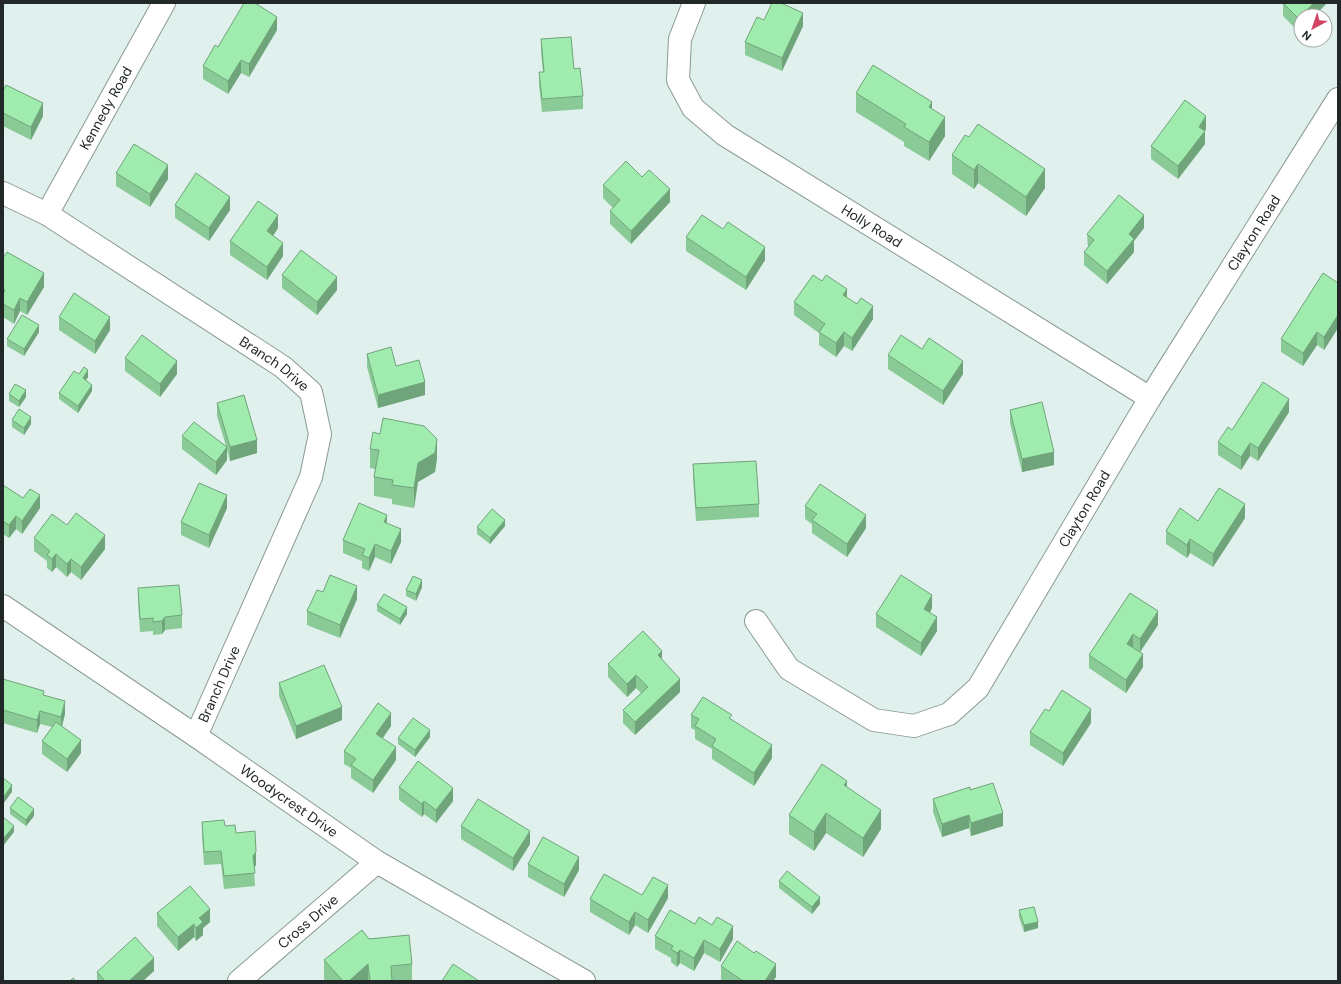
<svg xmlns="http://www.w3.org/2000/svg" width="1341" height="984" viewBox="0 0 1341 984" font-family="'DM Sans',sans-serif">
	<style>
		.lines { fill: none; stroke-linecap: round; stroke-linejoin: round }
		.street-casing { stroke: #8b9997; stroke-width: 24 }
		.street { stroke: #fff; stroke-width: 22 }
		.wall { fill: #8aca96 }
		.shaded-wall { fill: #70a47a }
		.building { fill: #a0ebae; stroke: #70a47a }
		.labels { text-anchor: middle; stroke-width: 3; stroke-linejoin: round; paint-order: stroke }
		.street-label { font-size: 14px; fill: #222827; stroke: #fff }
	</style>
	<rect width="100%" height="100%" fill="#e0f0ed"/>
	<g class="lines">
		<defs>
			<g id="street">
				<path id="s1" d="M694 3 680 39 678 80 693 108 725 135 1150 398"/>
				<path id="s2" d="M3 193 47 214 283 367 311 392 320 434 311 477 196 736"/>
				<path id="s3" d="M47 214 164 3"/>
				<path id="s4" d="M3 606 196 736 377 862 584 981"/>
				<path id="s5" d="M756 621 789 669 874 720 914 726 949 714 978 688 1150 398 1338 99"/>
				<path id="s6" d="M239 981 377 862"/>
			</g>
		</defs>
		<use href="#street" class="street-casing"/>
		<use href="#street" class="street"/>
	</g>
	<path class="wall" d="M1283 3H1327L1314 16H1301V28L1298 31 1283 16Z
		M764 20 803 26 782 71 745 55V42Z
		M277 30 249 77 241 73 228 94 203 79V66L218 47Z
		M541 39 574 69 583 96V109L542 112 539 85V72H543L541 52Z
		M3 91 43 116 31 140 3 126Z
		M856 93 932 109 945 136 929 161 904 146V142L856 112Z
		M1206 129 1205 131V144L1178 179 1151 159V146Z
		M969 137 1045 188 1026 216 978 183 974 189 952 174V155Z
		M116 173 168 179 150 207 116 186Z
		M642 177 670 202 631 244 610 224V211L613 208 603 198V185Z
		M175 205 230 210 209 241 175 218Z
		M278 228 273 236 283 256 267 280 230 255V241Z
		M1144 228 1134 241V252L1107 284 1084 265V252L1088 248 1087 234Z
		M686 237 765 260 746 290 686 251Z
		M3 258 44 287 27 315 20 311 14 324 3 317Z
		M282 275 337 290 317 315 282 288Z
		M1338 283V328L1324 350 1317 345 1303 366 1281 352V339Z
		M847 297 873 319 852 351 844 346 836 357 819 345V333L794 315V302Z
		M59 317 110 330 95 354 59 330Z
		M39 332 24 356 7 346V339Z
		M367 354 396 366 425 395 378 408 367 367Z
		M888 355 963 374 943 405 888 369Z
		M125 358 177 374 160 397 125 371Z
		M79 374 88 377 86 380 92 391 78 413 59 399V393Z
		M9 394 26 397 19 407 9 401Z
		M217 403 257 453 230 461 227 450V460L216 475 182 449V436L226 446 217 416Z
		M1010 410 1054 465 1022 472 1010 423Z
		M1289 412 1258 461 1250 456 1241 470 1218 455V442L1232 430Z
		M12 420 31 424 24 435 12 427Z
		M370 449 437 458 435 472 418 482 414 508 392 504V499L374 496V477L375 469 370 468Z
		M693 464 759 504V517L696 521 693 477Z
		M3 485 23 498 40 508 22 534 16 529 9 538 3 534Z
		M805 506 866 528 847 557 812 533V524L805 519Z
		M227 508 209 548 181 535V522Z
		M1245 518 1213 567 1190 553 1187 558 1166 544V531L1198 521Z
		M387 523 401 542 391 564 375 557 369 571 362 568V561L343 553V540Z
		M67 525 105 549 81 580 71 572 67 577 56 567 52 572 47 568V561L34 551V538Z
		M505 526 490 544 477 534V527Z
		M422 587 416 601 406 596V590Z
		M138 588 182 615V628L165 630 162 634 153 635V631L140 632 138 601Z
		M323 592 357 599 340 638 307 625V611Z
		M1130 593 1158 625 1140 652 1143 667 1126 693 1089 668V655Z
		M377 605 407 614 400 625 377 611Z
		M932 608 930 613 937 631 921 656 876 627V614Z
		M662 659 680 692 635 735 623 723V710L641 693 636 688 627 697 608 677V664Z
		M3 681 44 695 65 714 62 726 81 753 67 772 42 754V741L52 727 40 724 37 733 3 723Z
		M279 683 342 720 296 739 279 696Z
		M1049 711 1091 723 1063 766 1030 745V732Z
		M691 715 732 720 772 758 754 786 712 759V749L695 739V730L691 728Z
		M391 726 383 738 396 760 373 793 351 778V768L344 764V751Z
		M430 737 415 757 398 744V738Z
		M399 787 453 801 436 823 424 814 422 817 399 800Z
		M847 788 881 829 863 857 826 833 814 851 789 834V815Z
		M970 790 1003 826 971 836 969 828 942 837 933 812V799Z
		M10 808 34 816 26 826 10 814Z
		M202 822 225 826 256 865 254 868 255 886 224 889 221 864 204 865 202 835Z
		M461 826 530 844 513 871 461 839Z
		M528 864 579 870 564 897 528 877Z
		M779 881 820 904 812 914 779 888Z
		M642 895 668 898 648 933 635 925 629 935 590 912V899Z
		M1019 910 1038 928 1024 932 1019 917Z
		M157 913 210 922 203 928V935L196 941 194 937 178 951 157 926Z
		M695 924 733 939 720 962 704 953 694 971 680 963 677 967 671 962V958L655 949V936Z
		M369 939 412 964V981H326L324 979V960Z
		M754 953 776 977 773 981H723L721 979V966Z
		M154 971 143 981H97V972Z"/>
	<path class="shaded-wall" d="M1314 3H1327L1314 16H1301V28L1298 31V18Z
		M803 13V26L782 71V58Z
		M277 17V30L249 77V64Z
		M241 60V73L228 94V81Z
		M932 102V121L929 107Z
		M43 103V116L31 140V127Z
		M1206 116V129L1205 131V144L1178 179V166L1199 127Z
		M945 117V136L929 161V142Z
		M978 164V183L974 189V170Z
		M168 165V179L150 207V194Z
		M1045 169V188L1026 216V197Z
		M670 189V202L631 244V231Z
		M230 197V210L209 241V228Z
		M278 215V228L267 245V231Z
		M1144 215V228L1134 241V252L1107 284V271L1129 234Z
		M283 243V256L267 280V267Z
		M765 247V260L746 290V277Z
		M44 273V287L27 315V302Z
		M337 277V290L317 315V302Z
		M847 289V302L843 295Z
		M20 298V311L14 324V310Z
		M873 306V319L852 351V338Z
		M1338 315V328L1324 350V337Z
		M110 317V330L95 354V341Z
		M39 325V332L24 356V349Z
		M844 332V346L836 357V343Z
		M1317 332V345L1303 366V353Z
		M177 361V374L160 397V384Z
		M963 361V374L943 405V391Z
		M88 370V377L83 385V378Z
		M425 382V395L378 408V395Z
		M92 385V391L78 413V406Z
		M26 390V397L19 407V401Z
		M1289 399V412L1258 461V448Z
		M31 417V424L24 435V428Z
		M437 439V458L435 472 418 482 414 508V488L418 463Z
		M257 440V453L230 461V447Z
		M1250 443V456L1241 470V457Z
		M227 447V460L216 475V462Z
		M1054 452V465L1022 472V459Z
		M40 495V508L22 534V521Z
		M227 495V508L209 548V535Z
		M1245 504V518L1213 567V554Z
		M387 515V528L384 522Z
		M866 515V528L847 557V544Z
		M16 516V529L9 538V525Z
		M505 520V526L490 544V538Z
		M401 529V542L391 564V551Z
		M105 535V549L81 580V567Z
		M1190 539V553L1187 558V545Z
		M375 544V557L369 571V558Z
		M56 554V567L52 572V559Z
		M71 559V572L67 577V564Z
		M422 580V587L416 601V594Z
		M357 586V599L340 638V625Z
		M932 595V608L924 622V609Z
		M407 607V614L400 625V619Z
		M1158 611V625L1140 652V639Z
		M165 617V630L162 634V621Z
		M937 617V631L921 656V643Z
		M1133 634V647L1127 644Z
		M662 651V665L658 655Z
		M1143 654V667L1126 693V680Z
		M636 675V688L627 697V684Z
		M680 679V692L635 735V722Z
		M65 701V714L61 730V717Z
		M342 707V720L296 739V726Z
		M1091 709V723L1063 766V753Z
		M40 711V724L37 733V720Z
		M391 713V726L376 747V734Z
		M430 730V737L415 757V750Z
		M81 740V753L67 772V759Z
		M772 745V758L754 786V773Z
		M396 747V760L373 793V780Z
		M847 781V800L844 785Z
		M12 785V792L3 804V798Z
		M453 788V801L436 823V810Z
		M424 801V814L422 817V804Z
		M34 809V816L26 826V820Z
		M881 810V829L863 857V838Z
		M826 813V833L814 851V832Z
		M1003 813V826L971 836V823Z
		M969 815V828L942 837V824Z
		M14 826V832L3 846V839Z
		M530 831V844L513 871V858Z
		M256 852V865L253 869V856Z
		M579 857V870L564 897V884Z
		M668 885V898L648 933V920Z
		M820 897V904L812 914V907Z
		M210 909V922L203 928V935L196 941V928L199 918Z
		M635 912V925L629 935V922Z
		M1038 922V928L1024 932V925Z
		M194 924V937L178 951V937Z
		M733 926V939L720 962V949Z
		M704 940V953L694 971V958Z
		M680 950V963L677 967V953Z
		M154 958V971L143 981H129Z
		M368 964V981H349Z
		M776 964V977L773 981H765Z"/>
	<path class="building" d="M244 3H255L277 17 249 64 241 60 228 81 203 66 215 45 218 47Z
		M772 3H781L803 13 782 58 745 42 757 17 764 20Z
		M1283 3H1314L1298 18Z
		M571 37 574 69 580 68 583 96 542 99 539 72H544L541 39Z
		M873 65 932 102 929 107 945 117 929 142 904 127 906 124 856 93Z
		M6 85 43 103 31 127 3 113V91Z
		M1185 100 1206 116 1199 127 1205 131 1178 166 1151 146Z
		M978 124 1045 169 1026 197 978 164 974 170 952 155 965 135 969 137Z
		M134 144 168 165 150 194 116 173Z
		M626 161 642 177 649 170 670 189 631 231 610 211 620 200 603 185Z
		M196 173 230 197 209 228 175 205Z
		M1119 195 1144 215 1129 234 1134 239 1107 271 1084 252 1094 240 1087 234Z
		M258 201 278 215 267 231 283 243 267 267 230 241Z
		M702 215 723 229 728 222 765 247 746 277 686 237Z
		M301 250 337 277 317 302 282 275Z
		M7 252 44 273 27 302 20 298 14 310 3 304V294L5 290 3 289V258Z
		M1323 273 1338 283V315L1324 337 1317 332 1303 353 1281 339Z
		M813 275 822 281 826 275 847 289 843 295 857 304 861 298 873 306 852 338 844 332 836 343 819 332 825 324 794 302Z
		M74 293 110 317 95 341 59 317Z
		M22 315 39 325 24 349 7 339Z
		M142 335 177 361 160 384 125 358Z
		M901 335 922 349 929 338 963 361 943 391 888 355Z
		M391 347 396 366 419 360 425 382 378 395 367 354Z
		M84 367 88 370 83 378 92 385 78 406 59 393 74 371 79 374Z
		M1263 382 1289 399 1258 448 1250 443 1241 457 1218 442 1228 427 1232 430Z
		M15 384 26 390 19 401 9 394Z
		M244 395 257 440 230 447 217 403Z
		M1042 402 1054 452 1022 459 1010 410Z
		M19 409 31 417 24 428 12 420Z
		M383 418 424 426 437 439 435 453 418 463 414 488 392 485 393 480 374 477 379 450 370 449 373 432 380 434Z
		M194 422 227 447 216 462 182 436Z
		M756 461 759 504 696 508 693 464Z
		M199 483 227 495 209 535 181 522Z
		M820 484 866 515 847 544 812 520 817 514 805 506Z
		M3 485 23 498 30 489 40 495 22 521 16 516 9 525 3 521Z
		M1219 488 1245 504 1213 554 1190 539 1187 545 1166 531 1180 508 1198 521Z
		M359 503 387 515 384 522 401 529 391 551 375 544 369 558 362 555 365 549 343 540Z
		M492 509 505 520 490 538 477 527Z
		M76 513 105 535 81 567 71 559 67 564 56 554 52 559 47 555 50 551 34 538 52 514 67 525Z
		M330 575 357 586 340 625 307 611 317 590 323 592Z
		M901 575 932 595 924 609 937 617 921 643 876 614Z
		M413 576 422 580 416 594 406 590Z
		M179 585 182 615 165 617 162 621 153 622V618L140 619 138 588Z
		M1130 593 1158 611 1140 639 1133 634 1127 644 1143 654 1126 680 1089 655Z
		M384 594 407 607 400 619 377 605Z
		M643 631 662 651 658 655 680 679 635 722 623 710 648 687 636 675 627 684 608 664Z
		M324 665 342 707 296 726 279 683Z
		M3 679 44 691 43 695 65 701 61 717 40 711 37 720 3 710Z
		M1062 690 1091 709 1063 753 1030 732 1045 709 1049 711Z
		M703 697 732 715 729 718 772 745 754 773 712 746 716 739 695 726 699 719 691 715Z
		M378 703 391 713 376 734 396 747 373 780 351 765 356 759 344 751Z
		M413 718 430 730 415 750 398 738Z
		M56 722 81 740 67 759 42 741Z
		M418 761 453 788 436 810 424 801 422 804 399 787Z
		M822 764 847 781 844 785 881 810 863 838 826 813 814 832 789 815Z
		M3 778 12 785 3 798Z
		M993 783 1003 813 971 823 969 815 942 824 933 799 970 787V790Z
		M18 797 34 809 26 820 10 808Z
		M478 799 530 831 513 858 461 826Z
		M3 817 14 826 3 839Z
		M224 820 225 826 235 825 236 833 255 831 256 852 253 856 255 873 224 876 221 851 204 852 202 822Z
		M543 837 579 857 564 884 528 864Z
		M787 871 820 897 812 907 779 881Z
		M604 874 642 895 653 877 668 885 648 920 635 912 629 922 590 899Z
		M190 886 210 909 199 918 203 922 196 928 194 924 178 937 157 913Z
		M1034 907 1038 922 1024 925 1019 910Z
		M670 910 695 924 699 917 712 925 717 917 733 926 720 949 704 940 694 958 680 950 677 953 671 949 673 946 655 936Z
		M362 930 369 939 409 935 412 964 391 966 392 981H370L368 964 349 981H343L324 960Z
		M135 937 154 958 129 981H105L97 972Z
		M737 941 754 953 756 951 776 964 765 981H743L721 966Z
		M453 964 479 981H442Z
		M73 978 76 981H70Z"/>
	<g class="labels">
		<g class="street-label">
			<text dy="5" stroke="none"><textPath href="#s3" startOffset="121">Kennedy Road</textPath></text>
			<text dy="5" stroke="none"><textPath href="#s1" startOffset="326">Holly Road</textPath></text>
			<text dy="5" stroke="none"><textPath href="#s5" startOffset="806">Clayton Road</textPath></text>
			<text dy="5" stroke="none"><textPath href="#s2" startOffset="321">Branch Drive</textPath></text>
			<text dy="5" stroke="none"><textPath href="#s5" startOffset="482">Clayton Road</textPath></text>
			<text transform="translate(219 684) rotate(-66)" y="5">Branch Drive</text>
			<text dy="5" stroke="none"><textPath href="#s4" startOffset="346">Woodycrest Drive</textPath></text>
			<text dy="5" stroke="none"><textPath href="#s6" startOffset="91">Cross Drive</textPath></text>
		</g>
	</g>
	<rect width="1341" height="984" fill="none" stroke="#222827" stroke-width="8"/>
	<g transform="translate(1313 28) rotate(220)"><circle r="19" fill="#ffffff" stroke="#a7a9a9"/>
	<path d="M0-3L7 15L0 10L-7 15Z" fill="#d34364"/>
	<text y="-6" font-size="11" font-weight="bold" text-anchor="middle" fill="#222827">N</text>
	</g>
</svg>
